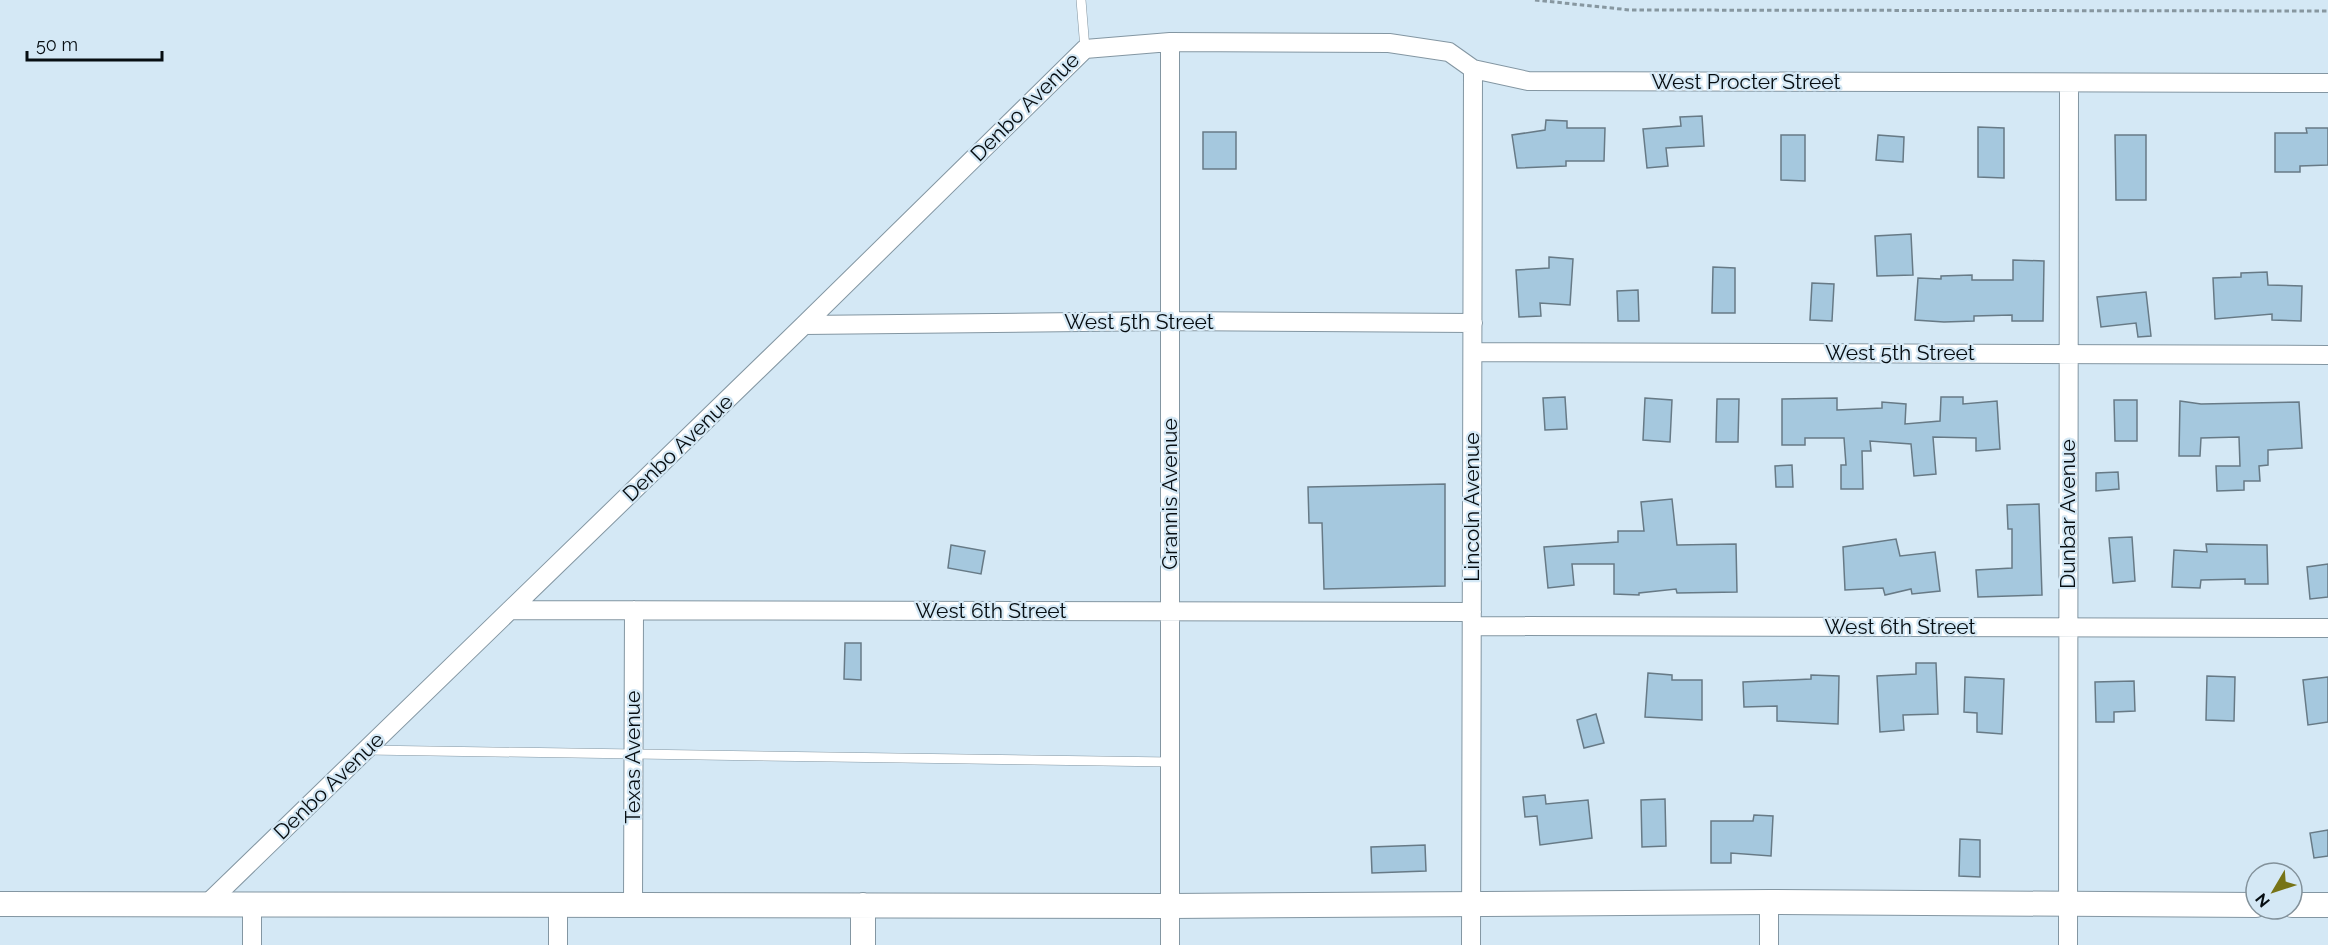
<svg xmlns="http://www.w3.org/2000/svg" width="2328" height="945" viewBox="0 0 2328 945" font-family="Raleway,sans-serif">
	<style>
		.building { fill: #a5c8de; stroke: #677a86; stroke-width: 1.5 }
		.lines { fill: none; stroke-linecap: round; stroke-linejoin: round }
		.lane-casing { stroke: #8396a2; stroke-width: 10 }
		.street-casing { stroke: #8396a2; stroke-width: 20 }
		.secondary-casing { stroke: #8396a2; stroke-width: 26 }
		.path { stroke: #8797a0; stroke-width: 3; stroke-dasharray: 4.5 3; stroke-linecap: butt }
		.lane { stroke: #fff; stroke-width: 9 }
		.street { stroke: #fff; stroke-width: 18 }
		.secondary { stroke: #fff; stroke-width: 24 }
		.labels { text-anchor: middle; stroke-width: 4.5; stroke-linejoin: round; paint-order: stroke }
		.street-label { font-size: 21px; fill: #070e12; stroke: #d4e8f5 }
	</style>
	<rect width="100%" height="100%" fill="#d4e8f5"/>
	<path class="building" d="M1702 116 1704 146 1666 148 1668 166 1647 168 1643 129 1681 126 1680 117Z
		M1546 120 1567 121V128H1605L1604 161H1566V166L1517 168 1512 135 1545 130Z
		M1978 127 2004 128V178L1978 177Z
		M2306 128H2328V165L2300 166V172H2275V133H2307Z
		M1203 132H1236V169H1203Z
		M1781 135H1805V181L1781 180Z
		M1878 135 1904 137 1903 162 1876 160Z
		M2115 135H2146V200H2116Z
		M1911 234 1913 275 1877 276 1875 236Z
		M1549 257 1573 259 1570 305 1540 303 1541 316 1519 317 1516 270 1549 268Z
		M2013 260 2044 261 2043 321H2012V315L1974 316V321L1944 322 1915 320 1918 278 1941 279V276L1972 275V280H2013Z
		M1713 267 1735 268V313H1712Z
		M2267 272 2268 285 2302 286 2301 321 2272 320V314L2215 319 2213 278 2241 277V273Z
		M1812 283 1834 284 1832 321 1810 320Z
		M1638 290 1639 321H1618L1617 291Z
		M2146 292 2151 336 2138 337 2136 323 2101 327 2097 297Z
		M1565 397 1567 429 1545 430 1543 398Z
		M1941 397H1963V404L1997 401 2000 449 1976 451V438L1933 437 1936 474 1914 476 1911 444 1870 441 1871 451H1862L1863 489H1841V465H1846L1844 438H1805V445H1782V399L1837 398V410L1882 408V402L1906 404 1905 424 1940 421Z
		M1645 398 1672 400 1670 442 1643 440Z
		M1717 399H1739L1738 442H1716Z
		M2114 400H2137V441H2115Z
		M2180 401 2201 404 2299 402 2302 448 2268 450V465L2259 466 2260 481H2244V490L2217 491 2216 466H2240L2239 437 2201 438 2200 456H2179Z
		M1792 465 1793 487H1776L1775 466Z
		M2118 472 2119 489 2096 491V473Z
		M1445 484V586L1324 589 1322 523H1309L1308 487Z
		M1672 499 1677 545 1736 544 1737 592 1677 593 1676 589 1639 593V595L1614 594V564H1572L1574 585 1548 588 1544 547 1618 542V531H1644L1641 502Z
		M2039 504 2042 595 1978 597 1976 570 2012 568V529H2008L2007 505Z
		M2132 537 2135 581 2113 583 2109 538Z
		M1896 539 1900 556 1935 552 1940 591 1912 594 1911 589 1885 595 1883 588 1845 590 1843 547Z
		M2206 544 2267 545 2268 584H2245V579L2201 580 2200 588 2172 587 2174 550 2207 552Z
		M951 545 985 551 981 574 948 568Z
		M2328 564V597L2310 599 2307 567Z
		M845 643H861V680L844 679Z
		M1916 663H1936L1938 714 1903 715 1904 730 1880 732 1877 676 1916 674Z
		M1648 673 1672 675V680H1702V720L1645 717Z
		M1811 675 1839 676 1838 724 1777 721V706L1744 707 1743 682 1811 679Z
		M2207 676 2235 677 2234 721 2206 720Z
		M1965 677 2004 679 2002 734 1977 732V713L1964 712Z
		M2328 677V722L2308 725 2303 680Z
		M2134 681 2135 711 2114 712V722H2096L2095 682Z
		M1596 714 1604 743 1584 748 1577 720Z
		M1545 795 1546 804 1588 800 1592 838 1540 845 1537 816 1525 817 1523 797Z
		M1665 799 1666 846 1642 847 1641 800Z
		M1754 815 1773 816 1771 856 1731 853V863H1711V821H1753Z
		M2328 830V856L2314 858 2310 833Z
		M1960 839 1980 840V877L1959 876Z
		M1425 845 1426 871 1372 873 1371 847Z"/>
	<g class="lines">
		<defs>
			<path id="lane" d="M1081 0 1085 49
				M367 750 1171 762"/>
			<path id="street" d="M804 325 1170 321 1473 323
				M1473 352 2328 355
				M510 610 1472 612
				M1472 626 2328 628
				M207 904 804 325 1085 49 1170 42 1389 43 1449 52 1473 69 1528 81 2328 83
				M252 904V945
				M633 905 634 610
				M558 945V904
				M1170 945V42
				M1471 945 1473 69
				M1769 945V902
				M2068 945 2069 83"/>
			<path id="secondary" d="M0 904 1171 906 1769 902 2256 905
				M863 905V945
				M2292 905H2328"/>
		</defs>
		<use href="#lane" class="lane-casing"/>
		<use href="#street" class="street-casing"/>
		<use href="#secondary" class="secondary-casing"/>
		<path class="path" d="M1535 0 1630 10 2328 11"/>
		<use href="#lane" class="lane"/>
		<use href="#street" class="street"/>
		<use href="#secondary" class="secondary"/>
	</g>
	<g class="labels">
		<g class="street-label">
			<text x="1746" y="89">West Procter Street</text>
			<text transform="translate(1025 107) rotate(-45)" y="7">Denbo Avenue</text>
			<text x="1139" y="329">West 5th Street</text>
			<text x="1900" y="360">West 5th Street</text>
			<text transform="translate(678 448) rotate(-44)" y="7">Denbo Avenue</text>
			<text transform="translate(1170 494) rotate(-90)" y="7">Grannis Avenue</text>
			<text transform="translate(1472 507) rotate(-90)" y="7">Lincoln Avenue</text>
			<text transform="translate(2068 514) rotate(-90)" y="7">Dunbar Avenue</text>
			<text x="991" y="618">West 6th Street</text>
			<text x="1900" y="634">West 6th Street</text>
			<text transform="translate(633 757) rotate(-90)" y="7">Texas Avenue</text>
			<text transform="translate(329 786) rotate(-44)" y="7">Denbo Avenue</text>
		</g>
	</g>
	<g transform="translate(2274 891) rotate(231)"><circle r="28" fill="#d4e8f5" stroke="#82919a" stroke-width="1.5"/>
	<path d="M0-4.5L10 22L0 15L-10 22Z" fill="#777417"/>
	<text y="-9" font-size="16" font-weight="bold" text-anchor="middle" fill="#070e12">N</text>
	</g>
	<path d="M27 51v9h135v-9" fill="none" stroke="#070e12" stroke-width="3"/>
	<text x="36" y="51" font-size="18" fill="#070e12" stroke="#d4e8f5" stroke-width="4.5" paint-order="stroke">50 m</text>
</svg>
